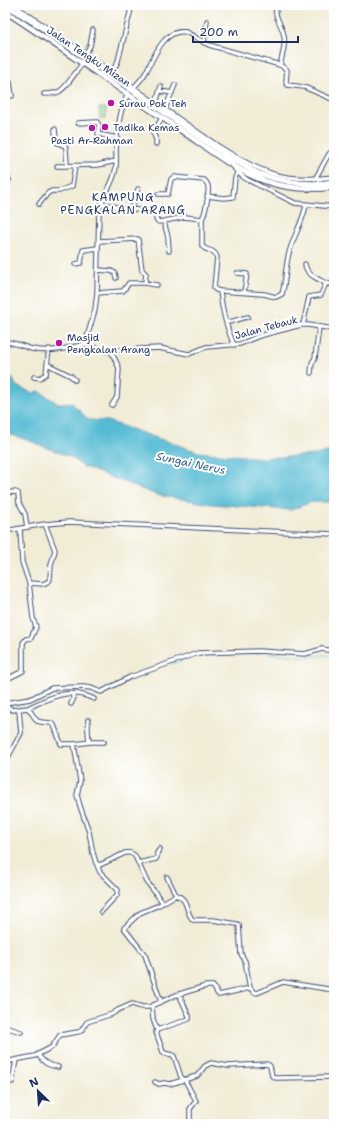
<svg xmlns="http://www.w3.org/2000/svg" width="339" height="1129" viewBox="0 0 339 1129" font-family="'Shantell Sans',sans-serif">
	<style>
		.green { fill: #97d185; stroke: #598072 }
		.water { fill: #56bcd4; stroke: #387699 }
		.lines { fill: none; stroke-linecap: round; stroke-linejoin: round }
		.stream { stroke: #56bcd4; stroke-width: 1 }
		.minor-casing { stroke: #3b4b70; stroke-width: 5.5 }
		.highway-casing { stroke: #3b4b70; stroke-width: 7 }
		.minor { stroke: #fff; stroke-width: 3.5 }
		.highway { stroke: #fff; stroke-width: 5 }
		.poi-dot { fill: #b5179e; stroke: #fff; stroke-width: 1.5 }
		.labels { text-anchor: middle; stroke-width: 4; stroke-linejoin: round; paint-order: stroke }
		.street-label { font-size: 10px; fill: #1b2f5e; stroke: #fff }
		.poi-label { font-size: 10px; fill: #1b2f5e; stroke: #fff; text-anchor: start }
		.neighbourhood-label { font-size: 11px; letter-spacing: 1px; fill: #1b2f5e; stroke: #fff }
		.water-label { font-size: 11px; font-style: italic; fill: #306087; stroke: #fff }
	</style>
	<rect width="100%" height="100%" fill="#fff"/>
	<filter id="ink" filterUnits="userSpaceOnUse"><feTurbulence type="fractalNoise" baseFrequency=".025" numOctaves="2"/><feDisplacementMap in="SourceGraphic" scale="8" xChannelSelector="R" yChannelSelector="G"/><feConvolveMatrix kernelMatrix="1 2 1 2 8 2 1 2 1" color-interpolation-filters="sRGB"/></filter>
	<filter id="wash" filterUnits="userSpaceOnUse"><feTurbulence type="fractalNoise" baseFrequency=".012" numOctaves="4" result="noise"/><feDisplacementMap in="SourceGraphic" scale="16" xChannelSelector="R" yChannelSelector="G"/><feGaussianBlur stdDeviation="0.9" result="paint"/><feColorMatrix in="noise" values="0 0 0 0 0 0 0 0 0 0 0 0 0 0 0 0 0 1.4 0 .05"/><feComposite in="paint" operator="in"/></filter>
	<g filter="url(#wash)">
		<rect width="100%" height="100%" fill="#f1ecd6"/>
		<path class="green" d="M99 108H106V119H100Z"/>
		<path class="water" d="M5 377 13 379 16 386 33 393 39 391 57 403H72L89 420 107 421 198 452 263 458 316 455 334 450V502H311L291 510 212 504 157 495 82 466 71 457 30 441 5 433Z"/>
		<g class="lines">
			<path class="stream" d="M268 653 309 657 324 655 334 656
				M196 655 261 653
				M171 664 189 658
				M60 690H86L98 696 131 679 148 673
				M10 706C23 705 36 700 47 692
				M5 752 18 733 16 714
				M5 782 7 791 5 801"/>
		</g>
	</g>
	<g filter="url(#ink)">
		<g class="lines">
			<defs>
				<path id="minor" d="M14 5 218 146C261 173 283 183 334 177
					M276 5C274 20 282 23 284 36 286 45 282 56 280 65
					M204 43 207 21
					M85 54 90 46 93 30
					M112 73 118 61 132 5
					M5 81 10 82 12 96
					M134 87C138 83 143 78 146 72 154 57 164 28 186 32L209 45 280 65 287 70 286 82 287 85 304 87 334 100
					M160 91 172 93
					M44 94C49 94 56 94 60 91 67 87 76 71 83 63
					M156 103 161 86
					M165 109 175 85
					M78 123 97 122 99 125 98 134 117 138
					M55 129 56 142 65 146 66 148 67 166
					M156 144V139L153 133 162 118
					M57 166 98 165 116 161
					M233 166 237 172 246 179 295 203 334 207
					M5 170 9 180
					M315 179 329 154 334 149
					M158 194H168L171 179 174 177 204 180C206 182 207 182 208 186 209 193 206 212 202 219
					M207 196 224 198 233 197 235 178 238 171
					M101 203 124 209 155 211 157 213 156 220 159 222 185 217 202 219V246C206 252 214 248 217 257L214 288 216 290 220 291C222 310 226 327 234 345
					M39 204 48 193 52 191H59L72 186 75 166
					M131 210 138 189
					M164 222 168 237 169 251
					M99 241 138 239 142 270 146 274 145 283
					M75 264 81 263 83 250 98 248
					M305 264C306 275 318 279 326 283
					M98 270 111 271 115 273 116 278
					M237 273 247 274 244 292
					M220 291 264 294 276 297 282 294C286 281 285 267 289 253 293 237 303 222 306 205
					M97 293 123 291 129 283H145L157 285
					M226 322C235 322 239 318 248 317
					M303 325 309 297 321 295 326 283 334 285
					M5 342C15 342 23 347 32 349 49 353 69 348 85 344
					M85 344 95 310 97 293 99 211C102 197 112 186 115 172 117 165 116 157 116 150 117 132 119 110 128 94
					M85 344 105 351 159 348 189 354 206 347 240 344 259 336 301 325H308L334 329
					M111 351 119 368 117 397 112 405
					M47 364 71 376 75 380
					M311 373 312 363 315 358 319 327
					M34 377 40 378 46 374 49 349
					M5 493 15 492 18 493 19 503 25 514 27 527
					M5 531 45 524 69 522 334 534
					M29 583 43 584 49 581 50 579 51 565 55 550 45 524
					M5 680 23 671V643L26 639 31 638 36 627 33 618 29 583 22 562 20 529
					M5 703 30 699 52 688 83 687 91 688 101 692 130 677 198 653 258 651 305 654 322 649 334 651
					M5 704 12 710 28 708 37 721 41 722 51 723 54 725 61 744H74L80 781 77 795 80 806 89 832 93 853 96 863 100 865 125 853C130 852 132 853 135 856L147 882 163 903
					M71 704 73 700V694
					M28 708C51 697 69 687 94 699
					M88 720V731L89 742
					M74 744 91 742H104
					M6 761 21 733 19 710
					M138 863 156 859 157 857V853L160 849
					M97 865 100 872 118 890 117 895 101 912
					M167 877 176 895
					M179 994 189 1016V1019L157 1030 156 1032 163 1052C166 1055 171 1053 174 1056L181 1077 186 1082 196 1101 190 1109V1124
					M161 1002 145 955 124 928 140 913 159 905 176 895C189 899 185 912 193 920H213L237 924 239 925 241 954 245 961 250 988
					M152 1006 153 1019 157 1030
					M5 1027 21 1032
					M38 1054C43 1063 48 1065 58 1067
					M5 1062 35 1056 52 1047 60 1035 78 1032 81 1031 87 1022 112 1014 118 1010 132 1004 142 1007H149L176 995 206 986H213L217 993 219 995 250 988 254 992 257 993 283 982 334 990
					M12 1082 16 1060
					M155 1082 159 1084 164 1083 170 1084 197 1076 205 1066 211 1063 228 1066 267 1064 270 1066 272 1076 276 1078 334 1077"/>
				<path id="highway" d="M6 5 36 24 230 158C240 163 250 170 260 174 283 182 310 186 334 182
					M5 11C66 51 125 93 185 133 210 150 236 171 265 181 288 189 311 190 334 187"/>
			</defs>
			<use href="#minor" class="minor-casing"/>
			<use href="#highway" class="highway-casing"/>
			<use href="#minor" class="minor"/>
			<use href="#highway" class="highway"/>
		</g>
	</g>
	<g class="poi-dot">
		<circle cx="111" cy="103" r="4"/>
		<circle cx="105" cy="127" r="4"/>
		<circle cx="92" cy="128" r="4"/>
		<circle cx="59" cy="343" r="4"/>
	</g>
	<g class="labels">
		<g class="street-label">
			<text transform="translate(89 56) rotate(34)" y="4">Jalan Tengku Mizan</text>
			<text transform="translate(266 327) rotate(-15)" y="4">Jalan Tebauk</text>
		</g>
		<g class="poi-label">
			<text x="119" y="107">Surau Pok Teh</text>
			<text x="113" y="131">Tadika Kemas</text>
			<text x="92" y="144" text-anchor="middle">Pasti Ar-Rahman</text>
			<text x="67" y="341">Masjid<tspan x="67" dy="12">Pengkalan Arang</tspan></text>
		</g>
		<g class="neighbourhood-label">
			<text x="123" y="201">KAMPUNG<tspan x="123" dy="13">PENGKALAN ARANG</tspan></text>
		</g>
		<g class="water-label">
			<text transform="translate(191 463) rotate(12)" y="4">Sungai Nerus</text>
		</g>
	</g>
	<rect width="339" height="1129" fill="none" stroke="#fff" stroke-width="20"/>
	<g transform="translate(38 1091) rotate(335)" stroke="#ffffff" stroke-width="3" paint-order="stroke">
	<path d="M0-3L7 15L0 10L-7 15Z" fill="#1b2f5e"/>
	<text y="-6" font-size="11" font-weight="bold" text-anchor="middle" fill="#1b2f5e">N</text>
	</g>
	<path d="M193 36v6h105v-6" fill="none" stroke="#1b2f5e" stroke-width="2"/>
	<text x="199" y="36" font-size="12" fill="#1b2f5e" stroke="#ffffff" stroke-width="3" paint-order="stroke">200 m</text>
</svg>
